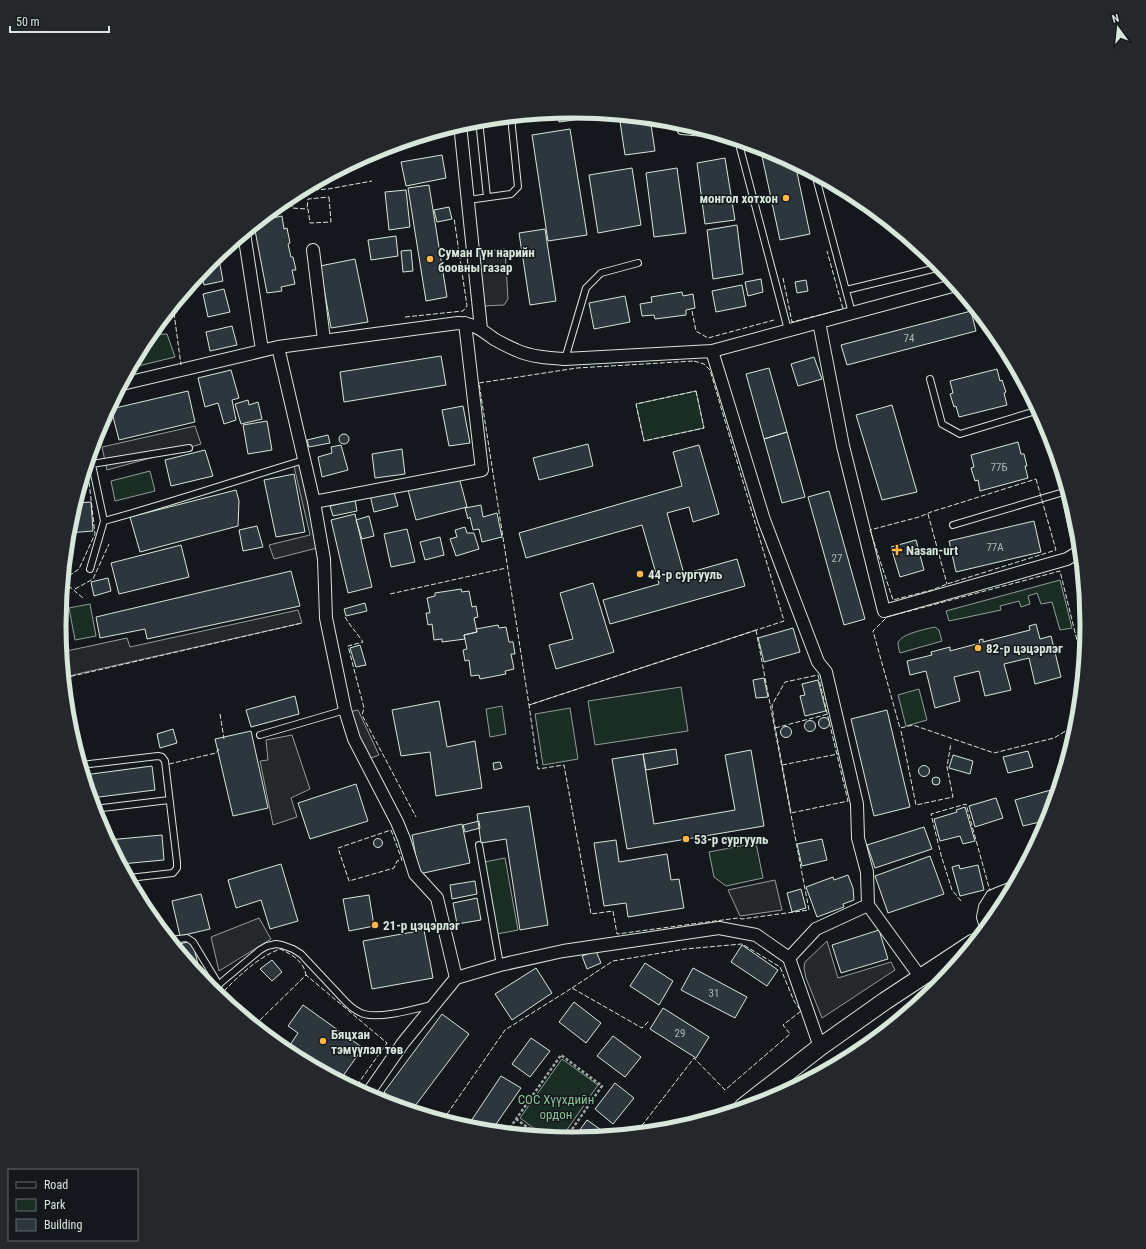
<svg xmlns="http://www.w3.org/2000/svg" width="1146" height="1249" viewBox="0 0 1146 1249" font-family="'Roboto Condensed',sans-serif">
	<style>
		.green { fill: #1a2d24; stroke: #939e99 }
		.parking { fill: #24282b; stroke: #939e99 }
		.building { fill: #2c363c; stroke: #d8e6dc }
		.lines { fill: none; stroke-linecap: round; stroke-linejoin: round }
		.service-casing { stroke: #d8e6dc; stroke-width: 8 }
		.minor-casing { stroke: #d8e6dc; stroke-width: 14 }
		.secondary-casing { stroke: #d8e6dc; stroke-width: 19 }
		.path { stroke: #9da8a2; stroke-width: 2.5; stroke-dasharray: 3 2; stroke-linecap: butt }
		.service { stroke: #14181c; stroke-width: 6 }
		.minor { stroke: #14181c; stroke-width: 12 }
		.secondary { stroke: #14181c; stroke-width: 17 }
		.fence { stroke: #d8e6dc; stroke-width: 1; stroke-dasharray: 5 2; stroke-linecap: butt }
		.poi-dot { fill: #ffb74d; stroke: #14181c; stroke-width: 1.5 }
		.labels { text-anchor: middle; stroke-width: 3; stroke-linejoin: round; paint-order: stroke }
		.number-label { font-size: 11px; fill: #adbab4 }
		.poi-label { font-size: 13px; font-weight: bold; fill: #d8e6dc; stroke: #14181c; text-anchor: start }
		.park-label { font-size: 13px; fill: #8ac095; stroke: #14181c }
		.rim { fill: none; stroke: #d8e6dc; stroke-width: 5 }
	</style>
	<rect width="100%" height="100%" fill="#14181c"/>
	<path class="green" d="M167 334 175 357 130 368 149 335Z
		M696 391 704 428 644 441 636 404Z
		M150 471 155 491 115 501 111 481Z
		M1060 580 1072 628 1060 630 1052 602 1041 604 1037 593 1028 596 1030 604 1021 607 1019 601 1000 606 1001 610 949 621 946 611Z
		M90 604 96 636 75 640 69 608Z
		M935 627 939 630 942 641 900 653C899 650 898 646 898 643 900 634 926 629 935 627Z
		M681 687 688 731 595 745 588 701Z
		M919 689 927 720 906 726 898 695Z
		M502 706 506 734 490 737 486 709Z
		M570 708 578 759 543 765 535 714Z
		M756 843 763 878 726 886 714 877 709 852Z
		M505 858 518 930 497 934 484 862Z
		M562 1059 598 1085 562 1137 544 1136 520 1118Z"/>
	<path class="parking" d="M505 249 508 299 504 305 484 306 479 252Z
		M195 426 201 444 107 470 102 447Z
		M305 459 325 546 274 559 269 545 310 535 293 462Z
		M298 610 302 623 64 677 62 652 127 638 130 647Z
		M358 710 379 755 369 759 349 712Z
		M292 735 310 789 291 798 297 817 273 825 260 761 268 760 266 740Z
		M775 880 782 910 740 916 728 890Z
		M259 918 271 939 219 971 211 937Z
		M827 941 838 978 891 962 895 970 822 1018 806 978 804 968 805 962Z"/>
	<path class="building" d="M573 111 588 112 589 118 559 122 557 112Z
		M619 115 650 118 655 151 625 155Z
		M570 129 587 235 548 241 532 135Z
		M760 147 770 150 795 163 810 234 780 240Z
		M442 155 446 178 406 186 401 162Z
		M725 158 735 220 705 224 697 163Z
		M632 168 641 225 598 233 589 175Z
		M677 168 686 233 654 237 646 173Z
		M429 185 447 297 426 301 408 188Z
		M406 190 410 227 389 230 385 192Z
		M449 207 452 219 437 222 434 210Z
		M268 214V219L282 216 284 229 287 228 290 243 288 244 291 257H293L296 270H292L295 284 281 287 282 291 267 293 254 225Z
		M737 225 743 274 713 279 707 230Z
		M545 229 556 301 530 305 519 233Z
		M396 236 398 256 371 260 368 240Z
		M411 250 413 271 403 272 401 251Z
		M219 259 223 281 204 285 201 271 210 261Z
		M355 259 368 322 331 328 320 266Z
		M761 279 763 292 748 296 745 282Z
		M806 280 808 291 797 293 795 282Z
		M742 285 746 306 716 312 712 291Z
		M224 289 230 312 208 317 203 294Z
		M682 292 683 296 693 294 695 308 686 310V315L655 319 654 315 642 316 640 304 652 302 651 297Z
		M625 296 630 322 594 329 589 303Z
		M971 311 976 331 847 365 841 345Z
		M232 326 237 345 210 351 206 332Z
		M441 356 446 385 344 402 340 372Z
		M814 357 822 379 798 386 791 364Z
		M769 368 787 432 764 439 746 374Z
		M997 369 1000 381 1002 380 1006 392 1004 393 1007 405 959 417 956 406 954 407 950 394 953 393 950 381Z
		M231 370 239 398 232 400 236 420 224 424 218 403 205 407 198 378Z
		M188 391 195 422 119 440 111 409Z
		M248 400 249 405 258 402 262 419 241 424 235 404Z
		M892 405 917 492 882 500 856 415Z
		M463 406 470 443 449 446 442 410Z
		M267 421 272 450 248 454 243 425Z
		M787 432 805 497 782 503 764 439Z
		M339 439a5 5 0 1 1 10 0a5 5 0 1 1-10 0Z
		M328 435 330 443 309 447 307 440Z
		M1018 442 1021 454H1024L1027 466H1025L1028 478 980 491 978 480 975 481 971 468 974 467 971 455Z
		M588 444 593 466 539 480 533 458Z
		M341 445 348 470 322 477 318 457 332 453 331 447Z
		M699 445 719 514 693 522 689 507 667 513 684 574 737 559 745 586 610 624 603 600 659 584 642 525 526 558 519 533 682 486 673 452Z
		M402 449 405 474 375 478 372 454Z
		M205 450 213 476 171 486 165 460Z
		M294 474 305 532 276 537 264 480Z
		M459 477 467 507 416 520 408 490Z
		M393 489 398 506 374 512 370 495Z
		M236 490 239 501 238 526 140 552 130 517Z
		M829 491 865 619 844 625 808 497Z
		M355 500 357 511 333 516 330 506Z
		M91 502 93 531 68 533 69 524 75 503Z
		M481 505 483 517 497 513 502 537 482 542 479 529 473 530 470 517 468 519 465 508Z
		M355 514 372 587 348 593 331 520Z
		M369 516 374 536 362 539 356 520Z
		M1034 521 1041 552 956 572 949 541Z
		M257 526 263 547 243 551 239 530Z
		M465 527 467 533H474L479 549 456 556 450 539 457 537 455 530Z
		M407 529 415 562 391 567 384 534Z
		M440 537 444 555 425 560 420 542Z
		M916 540 924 570 900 577 891 547Z
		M181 545 189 577 119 594 111 563Z
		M291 571 300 606 147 639 145 629 100 638 96 617Z
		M108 578 111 591 94 596 91 582Z
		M593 583 614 652 556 669 549 645 573 639 560 593Z
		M461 589 462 592 469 591 472 607 476 606 478 617 474 618 477 632 464 635 465 639 442 642V639L434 640 432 624 428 625 426 613H430L427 598 435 596V593Z
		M365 603 367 611 346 616 344 609Z
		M1036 624 1040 639 1051 636 1061 677 1035 684 1029 658 1004 664 1011 690 985 696 979 671 954 677 960 701 935 708 926 671 910 675 907 661 932 655 931 652 950 647V651L980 643 979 640 983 639V642L1030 630 1029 626Z
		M498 625 499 628 506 627 509 642H513L515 654H511L514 669 505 671 506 674 480 679 479 675 471 676 469 660 465 661 463 650 467 649 464 635 477 632 476 629Z
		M793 628 800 652 764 662 758 638Z
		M360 645 366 665 356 667 350 648Z
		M764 678 768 697 756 698 753 680Z
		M818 680 826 711 805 716 800 696 805 695 802 684Z
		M295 696 299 714 251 727 246 710Z
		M439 701 447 747 475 741 482 788 436 796 430 752 401 756 392 710Z
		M887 710 910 807 874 816 851 719Z
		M818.5 723a5.5 5.5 0 1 1 11 0a5.5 5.5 0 1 1-11 0Z
		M804.5 726a5.5 5.5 0 1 1 11 0a5.5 5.5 0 1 1-11 0Z
		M780.5 732a5.5 5.5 0 1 1 11 0a5.5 5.5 0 1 1-11 0Z
		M173 729 177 743 160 748 157 734Z
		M251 731 268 808 233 816 215 739Z
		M676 749 678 764 646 770 643 754Z
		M751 750 764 826 627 849 612 759 643 754 654 824 735 810 725 755Z
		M1028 751 1033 767 1008 773 1003 757Z
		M953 755 973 761 970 774 949 768Z
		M500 762 502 768 494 770 493 763Z
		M918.5 771a5.5 5.5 0 1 1 11 0a5.5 5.5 0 1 1-11 0Z
		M152 766 155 790 91 798 84 775Z
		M932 781a4 4 0 1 1 8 0a4 4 0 1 1-8 0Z
		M356 784 368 821 310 839 298 803Z
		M1058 788 1048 820 1023 826 1015 800Z
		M996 798 1003 818 975 827 969 806Z
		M529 806 548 925 520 930 506 839 481 843 477 814Z
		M965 807 975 841 963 844 960 836 940 841 934 819 957 812 956 810Z
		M479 821 480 828 465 832 463 825Z
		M462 824 470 863 419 874 412 835Z
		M924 827 932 849 875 868 867 845Z
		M162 835 164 860 121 864 108 840Z
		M373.5 843a4.5 4.5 0 1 1 9 0a4.5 4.5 0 1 1-9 0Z
		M822 839 827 860 802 866 797 844Z
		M616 840 619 862 667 854 671 880 679 879 684 908 628 917 626 903 604 906 594 843Z
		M930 856 944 894 888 913 875 876Z
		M281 864 298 921 270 929 261 900 236 908 228 880Z
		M959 865 960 869 978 865 984 890 960 896 952 867Z
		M848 875 853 888 854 900 843 904 844 907 817 917 806 887 833 877 834 880Z
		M475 881 477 894 452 899 450 885Z
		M801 889 806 908 792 912 787 893Z
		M201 894 210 929 180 936 172 901Z
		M369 895 374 926 349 931 343 899Z
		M477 898 481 920 457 924 453 903Z
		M424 930 433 978 372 989 363 941Z
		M879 930 888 959 841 973 832 945Z
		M192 941 202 979 175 945Z
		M742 945 778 970 767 986 731 962Z
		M596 951 601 963 587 969 582 956Z
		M272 960 282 972 272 981 260 969Z
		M645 963 673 981 659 1005 630 986Z
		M536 968 552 993 512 1020 495 994Z
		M693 968 747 997 735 1018 681 990Z
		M574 1002 601 1023 586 1043 559 1022Z
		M303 1005 363 1048 340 1080 286 1051 298 1033 288 1026Z
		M663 1008 709 1037 696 1058 650 1029Z
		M442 1014 469 1034 412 1110 405 1108 384 1092Z
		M613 1036 641 1057 625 1077 597 1056Z
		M531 1038 550 1051 530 1077 512 1064Z
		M501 1076 521 1088 492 1130 467 1127Z
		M615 1083 634 1098 613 1124 595 1109Z
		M587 1120 607 1134 606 1135 574 1138Z"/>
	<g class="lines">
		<defs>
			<path id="service" d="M479 120 487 197
				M677 121 681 131 717 134
				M734 139 739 144 788 330
				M815 174 852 313
				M468 200 511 194 518 187 511 117
				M846 290 941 267
				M565 359 586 288 601 273 638 263
				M930 379 942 424 960 434 1039 410
				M92 464 189 448
				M104 521C171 503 237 480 304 460
				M953 525 1067 491
				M90 569 104 521 90 455
				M260 735 345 710
				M81 765 158 756 162 757 165 761 177 862V868L173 873 129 878
				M94 809 169 800
				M479 845 500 965
				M170 940 187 938 193 942 219 985
				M212 990 260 950 267 946 276 944 282 945 293 949 301 954 346 1002C351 1007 357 1012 364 1014 381 1019 415 1009 432 1005"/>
			<path id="minor" d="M460 124 481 329
				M244 233 262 350
				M313 250 324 340
				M819 322 843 446 884 611 1067 559 1080 551
				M278 347 314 502 324 559 326 618 345 710 354 739 397 822 404 839 415 874 437 898 456 978 403 1043 367 1095
				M712 351 764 520 818 662 826 672 857 804 858 838 867 872 868 905 816 929 789 958
				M122 384 278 347 458 323C473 323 482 330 494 339 501 343 509 347 516 350 531 357 549 358 565 359L712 351 956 285
				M1067 491 1079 547
				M314 502 482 470 465 323
				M868 905 921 978
				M986 927 983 917 985 907 992 896 1012 888
				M456 978 500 965 563 951 719 928 756 935 789 958 820 1047"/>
			<path id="secondary" d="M743 1107 820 1047 885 1001 973 943"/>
		</defs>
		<use href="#service" class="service-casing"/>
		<use href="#minor" class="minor-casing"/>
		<use href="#secondary" class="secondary-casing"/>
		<path class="path" d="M516 1119 538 1135
			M507 1132 561 1055 602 1086 566 1138"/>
		<use href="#service" class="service"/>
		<use href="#minor" class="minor"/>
		<use href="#secondary" class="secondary"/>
		<path class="fence" d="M300 191 328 189 372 181
			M292 195V208L307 209
			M329 197 331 222 310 223 308 209H307L308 199Z
			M783 278 792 322 843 309 827 251
			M173 306 181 365
			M692 311 696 331 708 338 774 320
			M405 317 463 311 467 306 454 218
			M694 361 704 364 710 370 784 621 529 705 479 383 577 368Z
			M696 391 704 428 644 441 636 404Z
			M1036 479 1056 550 947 584 932 590 893 600 870 530 919 517 931 512Z
			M928 514 947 584
			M63 580 79 569 95 534 87 464
			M63 581 83 598
			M75 589 93 579 109 544
			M390 594 506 568
			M345 617C350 626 357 633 363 642L348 646 364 708 362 715 416 817
			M756 630 809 910 742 919 738 918 617 934 613 911 591 914 564 765 538 769 529 705Z
			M818 675 848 801 791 813 774 721 772 705 785 682Z
			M64 678 302 623
			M220 714 224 739
			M1077 724 1054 738 994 753 913 725 900 728 873 631 887 617 1060 571 1083 665
			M775 728 828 714
			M901 731 916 805 953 797 947 767 951 743
			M169 764 216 753 219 749
			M782 765 838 754
			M391 830 402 860 397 861 394 868 349 881 338 848Z
			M961 901 952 890 941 855 931 814 966 804 990 891
			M572 988 613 961 685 949 742 944 780 967 794 1001 801 1011 783 1025 790 1034 725 1090 694 1058 637 1132
			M219 996C237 978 256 958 280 949 292 954 304 962 306 975
			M255 1025 306 975 387 1043 355 1088
			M443 1120 505 1030 572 988 642 1028 649 1021"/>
	</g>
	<g class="poi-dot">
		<circle cx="786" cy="198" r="4"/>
		<circle cx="430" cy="259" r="4"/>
		<path d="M895 544h4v4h4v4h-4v4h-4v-4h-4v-4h4z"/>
		<circle cx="640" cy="574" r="4"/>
		<circle cx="978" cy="648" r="4"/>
		<circle cx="686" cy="839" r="4"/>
		<circle cx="375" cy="925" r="4"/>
		<circle cx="323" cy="1041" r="4"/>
	</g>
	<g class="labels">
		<g class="number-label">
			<text x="909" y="342">74</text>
			<text x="999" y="471">77Б</text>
			<text x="995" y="551">77A</text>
			<text x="837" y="562">27</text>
			<text x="714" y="997">31</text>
			<text x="680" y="1037">29</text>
		</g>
		<g class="poi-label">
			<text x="778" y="203" text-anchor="end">монгол хотхон</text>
			<text x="438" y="257">Суман Гүн нарийн<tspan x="438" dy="15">боовны газар</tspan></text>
			<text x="906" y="555">Nasan-urt</text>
			<text x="648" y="579">44-р сургууль</text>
			<text x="986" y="653">82-р цэцэрлэг</text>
			<text x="694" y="844">53-р сургууль</text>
			<text x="383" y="930">21-р цэцэрлэг</text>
			<text x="331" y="1039">Бяцхан<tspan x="331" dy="15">тэмүүлэл төв</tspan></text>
		</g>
		<g class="park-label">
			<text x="556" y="1104">СОС Хүүхдийн<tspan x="556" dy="15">ордон</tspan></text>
		</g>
	</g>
	<path d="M0 0H1146V1249H0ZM66 625a507 507 0 1 1 1014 0a507 507 0 1 1-1014 0Z" fill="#24282b" fill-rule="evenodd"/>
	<path class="rim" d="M66 625a507 507 0 1 1 1014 0a507 507 0 1 1-1014 0Z"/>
	<rect x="8" y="1169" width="130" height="72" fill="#14181c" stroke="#626a69"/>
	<rect x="16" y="1182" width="20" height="6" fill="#14181c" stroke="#626a69"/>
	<text x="44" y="1189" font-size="12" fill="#d8e6dc">Road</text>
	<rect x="16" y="1199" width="20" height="12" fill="#1a2d24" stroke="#626a69"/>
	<text x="44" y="1209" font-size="12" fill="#d8e6dc">Park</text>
	<rect x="16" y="1219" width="20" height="12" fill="#2c363c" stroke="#626a69"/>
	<text x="44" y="1229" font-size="12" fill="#d8e6dc">Building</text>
	<g transform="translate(1118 28) rotate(345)" stroke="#14181c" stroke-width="3" paint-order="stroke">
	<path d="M0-3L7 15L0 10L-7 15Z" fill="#d8e6dc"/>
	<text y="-6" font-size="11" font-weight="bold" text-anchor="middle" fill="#d8e6dc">N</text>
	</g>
	<path d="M10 26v6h99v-6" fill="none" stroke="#d8e6dc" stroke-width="2"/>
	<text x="16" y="26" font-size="12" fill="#d8e6dc" stroke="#14181c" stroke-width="3" paint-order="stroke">50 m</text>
</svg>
